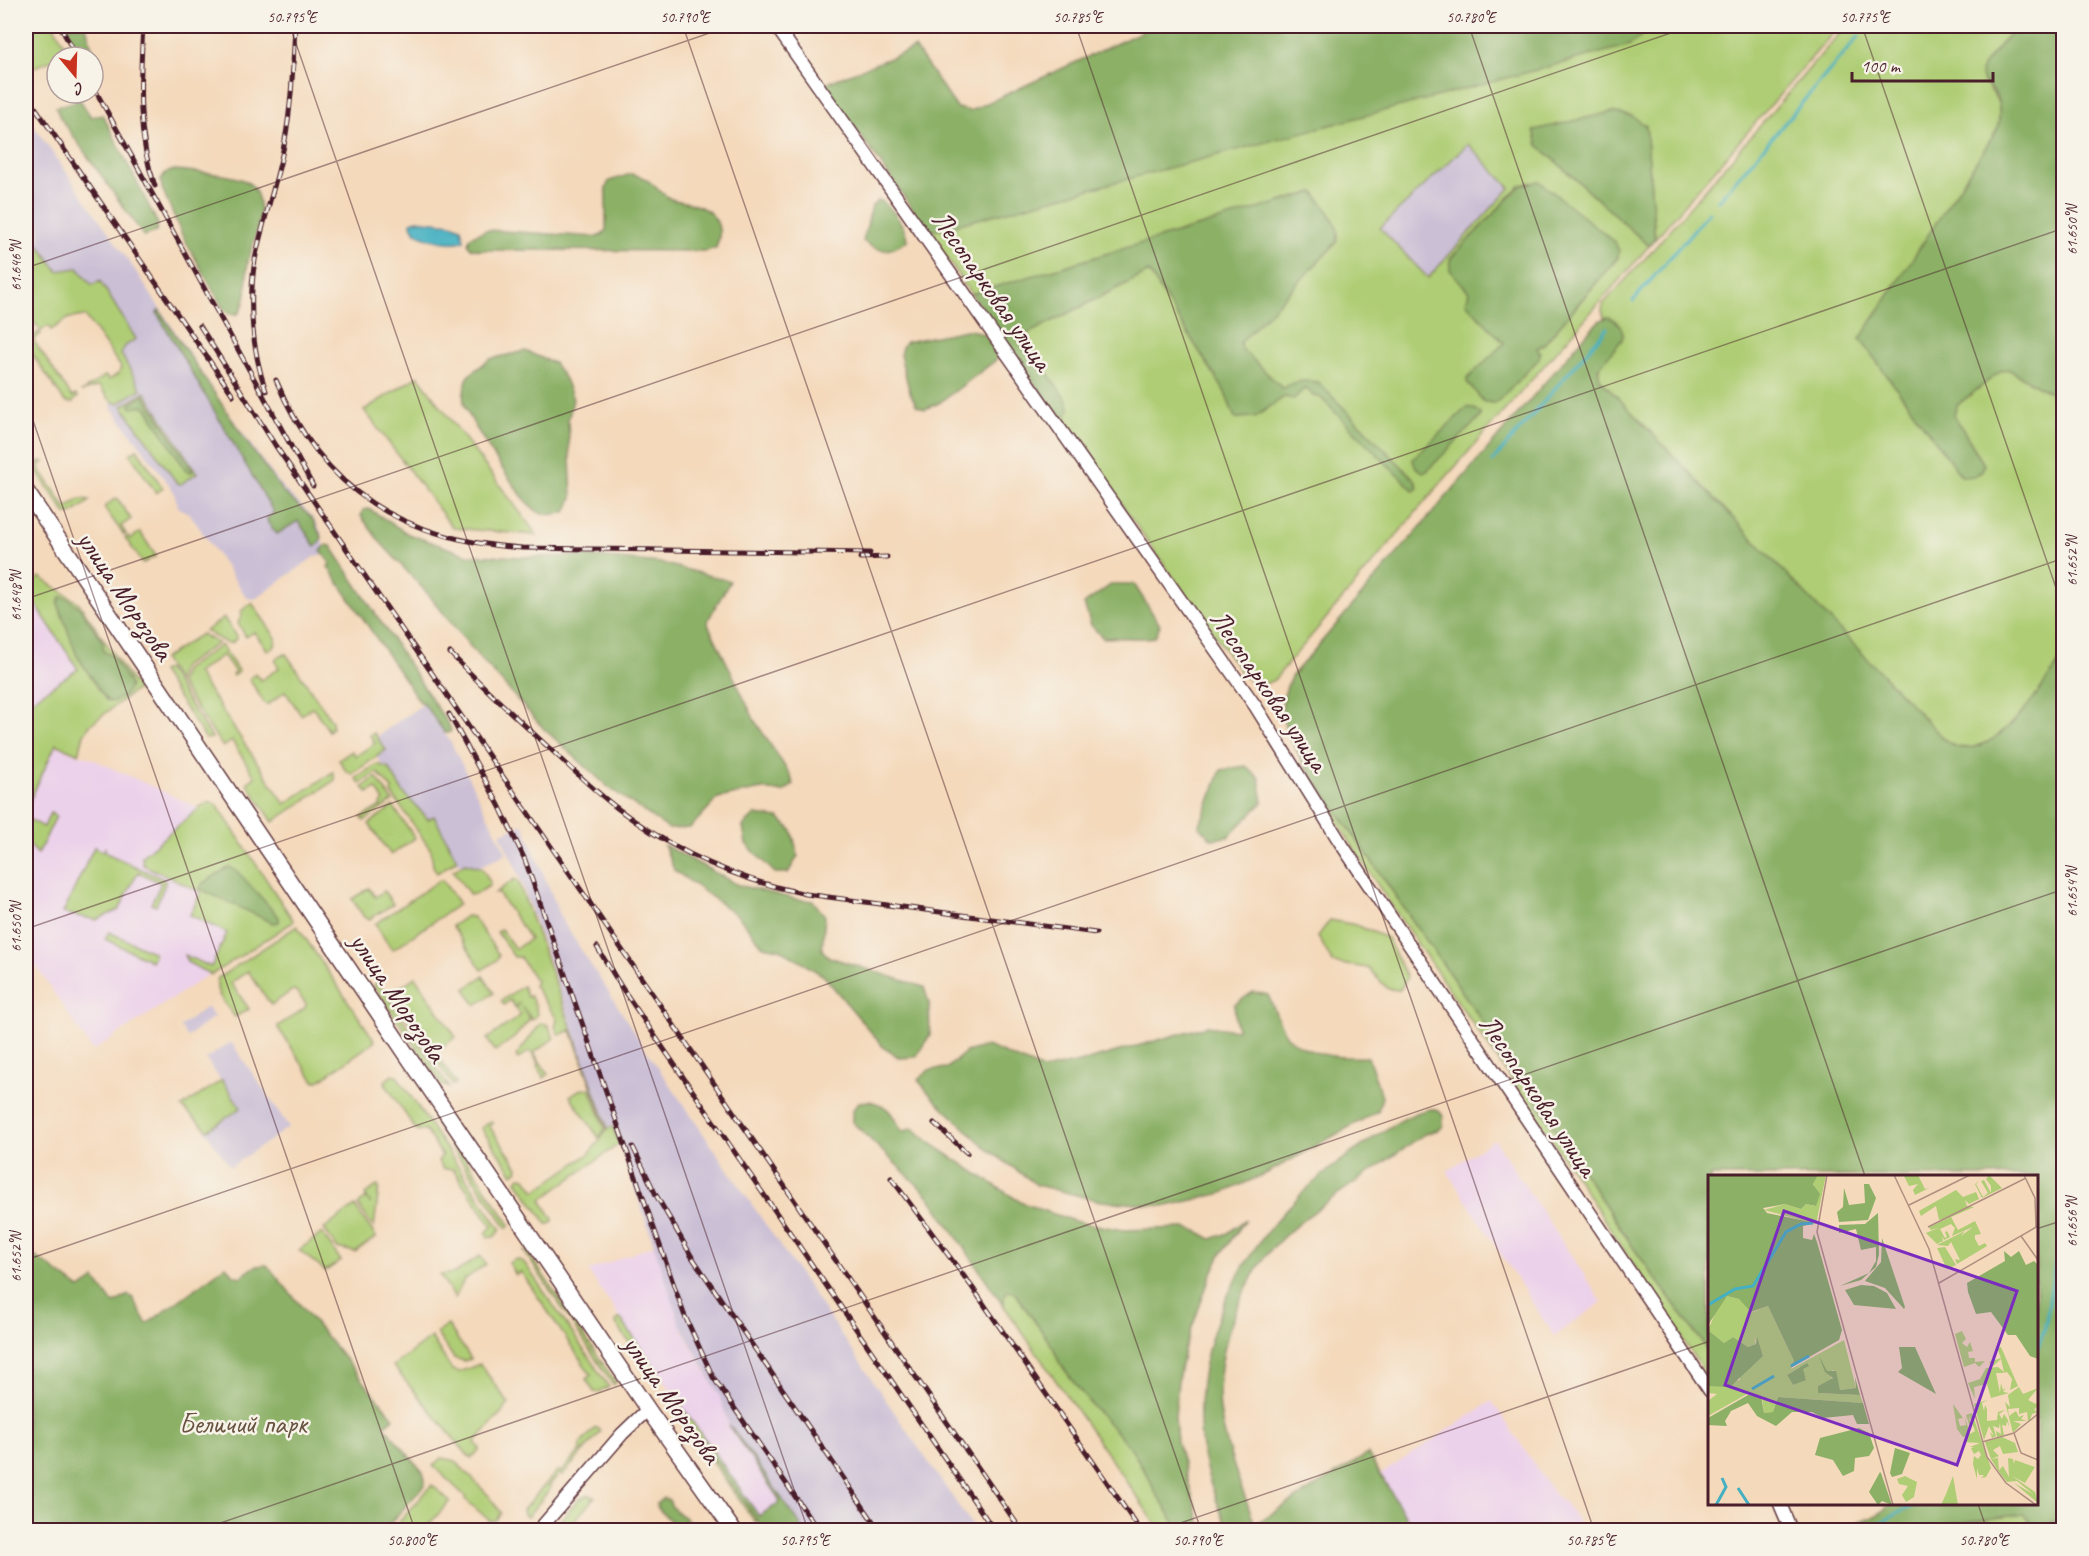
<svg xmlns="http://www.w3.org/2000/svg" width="2089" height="1556" viewBox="0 0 2089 1556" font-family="Caveat,sans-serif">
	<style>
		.built { fill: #ecd1ea }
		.industrial { fill: #cbbfd5 }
		.green { fill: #afcd74; stroke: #7c7650; stroke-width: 1.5; fill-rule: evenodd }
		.forest { fill: #8bb066; stroke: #6a6848; stroke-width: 1.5 }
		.water { fill: #44b0c1; stroke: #476876; stroke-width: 1.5 }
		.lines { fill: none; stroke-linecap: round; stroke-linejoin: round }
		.stream { stroke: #44b0c1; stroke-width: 3 }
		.minor-casing { stroke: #643b41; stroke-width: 15 }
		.major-casing { stroke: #643b41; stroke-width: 18 }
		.minor { stroke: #fff; stroke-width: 12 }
		.major { stroke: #fff; stroke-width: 15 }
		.rail-casing { stroke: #4a1f2b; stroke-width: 5 }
		.rail { stroke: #f7f3e8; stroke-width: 3; stroke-dasharray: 9; stroke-linecap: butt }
		.ticks { fill: none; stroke: #4a1f2b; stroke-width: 1.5; stroke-opacity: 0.45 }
		.labels { text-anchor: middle; stroke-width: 5; stroke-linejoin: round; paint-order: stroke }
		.street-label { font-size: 28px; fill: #4a1f2b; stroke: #f7f3e8 }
		.park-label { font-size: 28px; fill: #685341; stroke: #f7f3e8 }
		.inset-river { fill: none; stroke: #44b0c1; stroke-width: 3 }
		.inset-road { fill: none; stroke: #b08f81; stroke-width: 1.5 }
		.view { fill: #7b2cbf; fill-opacity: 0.15; stroke: #7b2cbf; stroke-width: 3 }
		.inset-edge { fill: none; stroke: #4a1f2b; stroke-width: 3 }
		.neatline { fill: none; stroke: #4a1f2b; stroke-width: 2 }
		.ticks-label { font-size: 15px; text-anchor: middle; fill: #4a1f2b }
	</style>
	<rect width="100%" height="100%" fill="#f7f3e8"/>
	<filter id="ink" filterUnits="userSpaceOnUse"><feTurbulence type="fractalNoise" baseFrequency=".0167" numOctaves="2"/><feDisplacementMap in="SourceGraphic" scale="12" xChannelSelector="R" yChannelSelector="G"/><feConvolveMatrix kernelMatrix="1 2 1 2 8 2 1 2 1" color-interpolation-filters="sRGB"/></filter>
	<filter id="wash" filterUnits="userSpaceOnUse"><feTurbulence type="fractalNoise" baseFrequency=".008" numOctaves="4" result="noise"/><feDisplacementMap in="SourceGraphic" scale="24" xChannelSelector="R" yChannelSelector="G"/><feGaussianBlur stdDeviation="1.35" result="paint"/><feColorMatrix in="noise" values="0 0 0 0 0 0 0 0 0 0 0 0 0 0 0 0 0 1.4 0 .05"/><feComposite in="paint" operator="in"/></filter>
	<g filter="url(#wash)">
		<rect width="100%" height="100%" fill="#f4d9bb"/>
		<path class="built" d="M26 581 107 704 26 738Z
			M55 745 78 755 86 756 197 807 280 927 93 1051 26 951V780Z
			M1494 1139 1602 1302 1554 1336 1447 1171Z
			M654 1245 684 1333 720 1397 729 1426 783 1502 760 1519 588 1271Z
			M1492 1401 1554 1494 1566 1504 1584 1530H1414L1381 1474Z"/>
		<path class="industrial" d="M26 115 133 267 223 405 264 463 284 489 313 517 321 532 325 554H322L314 557 255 599 247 598 190 514 178 507 174 492 168 483 111 407 112 401 116 396 134 380 73 291 39 249 40 227 26 206Z
			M1468 144 1510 188 1429 278 1380 228Z
			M423 704 450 741 507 854 473 869 462 865 453 859 401 797 375 753 379 735Z
			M523 824 563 922 644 1047 975 1530H803L729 1426 720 1397 681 1326 614 1126 608 1128 517 870 500 834Z
			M207 1007 214 1017 187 1037 180 1027Z
			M231 1042 289 1127 230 1167 205 1130 239 1107 206 1059Z"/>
		<path class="green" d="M26 26H54L64 44 60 57 35 67 26 65Z
			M1649 26H1839L1655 239 1646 126 1538 145 1649 246 1434 491 1274 680 1265 684 1253 683 1244 676 1061 420C1068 415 1071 412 1068 403L1023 336 1149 272 1224 390 1235 418 1255 417 1284 397 1283 389 1241 348 1240 343 1337 242C1342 223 1324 207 1314 192L971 294 929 232 1242 148 1647 31ZM1468 144 1510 188 1428 278 1380 228ZM1530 182 1619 251 1618 258 1544 344 1450 259 1520 186Z
			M1846 26H2016L1982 66 1983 82C1999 97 2002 108 1997 130L1872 321 1984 465 1954 415 1956 406 2001 371 2008 369 2063 400V658L2025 711 1993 740 1971 748 1956 747 1945 740 1600 379 1598 374 1608 317 1604 318 1602 310 1603 304 1651 252Z
			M30 233 58 271 78 268 92 285 100 281 136 339 125 346 121 354 141 389 117 404 109 399 99 386 81 392 105 376 109 380 119 373 121 367 85 316 69 318 51 330 48 326 41 331 35 323 26 329V236Z
			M39 332 41 334 33 340 72 397 76 395 78 397 72 403 65 402 26 345V342Z
			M418 376 537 535 453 528 364 410Z
			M145 392 197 473 181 484 177 483 122 406Z
			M137 449 163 488 156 493 130 454Z
			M41 461 44 462 38 467 66 508 80 499 90 500 89 502 71 514H66L33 466Z
			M117 498 131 519 121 526 126 534 124 535 105 509V506Z
			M140 532 156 556 143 563 125 538 128 536 130 539Z
			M40 577 79 603 137 689 91 724 84 734 79 754 56 744 26 809V704L78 669 26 590V586Z
			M252 603 276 638 275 646 268 651 254 632 246 637 238 623 242 615 241 611Z
			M224 618 237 638 232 643H226L205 631Z
			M201 634 218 643 181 668 178 682 163 659Z
			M221 645 239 672 233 676 232 674 235 672 223 655 197 673 285 804 333 772 335 780 273 822 247 783 255 777 232 741 223 747 180 684 184 670Z
			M286 654 332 721V728L329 731 313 707 301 715 285 691 269 704H265L249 679 255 674 261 680 279 668 276 663V658Z
			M167 669 212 738 206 739 161 672Z
			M374 733 386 750 352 774 346 771 339 760 352 751 356 756 375 743 370 735Z
			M1302 761 1501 1048 1635 1250 1709 1352V1380C1643 1279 1577 1177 1509 1076 1438 972 1363 871 1302 761Z
			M377 764 389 768 403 792 428 819 434 816 457 860 437 873 433 866 431 850 391 793 392 789 377 772 360 784 356 778Z
			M376 777 393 801 364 821 361 818 381 806V804L384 801 376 788 368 793 363 787Z
			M211 802 217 805 293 920V922L211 975 187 962 185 955 211 967 227 933 190 915 201 892 143 865 142 856 203 805Z
			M393 806 415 838 391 855 369 824Z
			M50 813 56 816 38 854 28 844 26 845V818L44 827Z
			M94 847 103 852 105 848 106 853 165 880V884L156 906 151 904 161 883 138 872 119 910 96 920 63 913Z
			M465 863 482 868 490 882 489 886 478 893 470 895 453 871Z
			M515 879 518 881 608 1128 613 1127 619 1144 541 1200 553 1219V1222L549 1224H547L517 1181 520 1177 526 1178 535 1191 590 1153 607 1129 571 1030 559 1035 555 1027 557 1019 534 986 536 981 520 957H514L497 932 501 929 515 949 530 939 498 893H495Z
			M440 880 443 881 459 904 392 950 375 924Z
			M369 888 375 897 384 891 393 904 370 919 364 917 352 899Z
			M466 916 473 917 499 955 497 960 482 970 452 926Z
			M1330 920 1356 925 1387 938 1407 978 1400 990 1388 989 1368 968 1333 963 1318 936Z
			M297 926 375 1041 319 1081H314L278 1028V1026L305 1008 306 1004 296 991 293 990 271 1005 248 971 231 983 249 1009 235 1017C228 1007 212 992 218 978Z
			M109 932 155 953 151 961 105 939Z
			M483 976 494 993 476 1005 465 989Z
			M415 977 456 1037 435 1052 456 1083 453 1085 390 994Z
			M377 981 449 1087 442 1085 374 986Z
			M523 986 527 997 530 996 536 1007 537 1015 532 1020 522 1007 530 1019 514 1038 495 1051 487 1039 521 1015 516 1008 520 1003 515 1007 510 1000 504 1005 501 1001Z
			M541 1023 548 1025 554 1038 534 1053 548 1074 544 1078 537 1067 540 1065 530 1051 518 1059 516 1056Z
			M392 1075 397 1076 501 1230 494 1237H488L486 1233 492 1226 453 1169H443L438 1161 442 1155 426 1131 416 1130 386 1085 385 1081Z
			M222 1080 241 1108 208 1130 182 1107Z
			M590 1088 605 1129 599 1138 570 1096 579 1090Z
			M438 1118 510 1225 507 1228 434 1121Z
			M491 1121 493 1123 489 1126 518 1167 517 1171 513 1174 481 1128Z
			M377 1186 379 1187 374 1228 358 1205 366 1198 371 1204 365 1195Z
			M355 1206 376 1237 355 1252 337 1248 324 1229Z
			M322 1233 341 1261 325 1271 299 1250Z
			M524 1251H527L616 1383 613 1385Z
			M480 1256 486 1264 464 1280 455 1298 440 1275 455 1273Z
			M516 1259 524 1262 609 1387 606 1389 605 1388 599 1392H594L586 1379 591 1375 521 1272 516 1275 509 1263Z
			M1008 1291 1014 1292 1053 1347 1059 1362 1088 1401 1130 1447 1148 1476 1155 1492 1180 1530H1160L1004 1306V1296Z
			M620 1318 658 1372 652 1376 615 1322Z
			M448 1325 471 1359 464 1361 454 1358 436 1333Z
			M431 1337 452 1370 459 1372 480 1364 509 1404 475 1442 480 1449 471 1459 393 1366Z
			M675 1397 760 1519 755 1522 669 1401Z
			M597 1428 601 1431 562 1476 559 1474 549 1486 551 1488 527 1517 524 1514 523 1510 558 1470 561 1472 581 1450 580 1445 594 1429Z
			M442 1458 455 1461 490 1497 501 1513 495 1521H490L465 1499V1496L433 1466Z
			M432 1485 450 1501 424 1530H392Z
			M589 1495 595 1497 566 1530H552L579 1499Z
			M2024 1514 2033 1526 2063 1520V1530H1916L1925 1527Z"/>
		<path class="forest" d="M65 26H86L99 75H93V57H81Z
			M1154 26H1649L1647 31 1630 45 929 232 824 84 915 48 957 108 970 111Z
			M2016 26H2063V400L2008 369 2001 371 1956 406 1954 415 1984 465C1982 476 1970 478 1961 476L1860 339 1997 130C2000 119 2001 107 1996 96 1990 82 1978 86 1982 67Z
			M80 100 91 117 103 115 158 224 156 232 144 236 61 119 56 107Z
			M1612 112 1632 116 1646 126 1655 239 1649 246 1538 145 1534 130Z
			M175 170C191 172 241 173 251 185 257 191 260 202 260 211 260 227 252 245 248 261 245 278 250 300 238 314H229L223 308 182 235 162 188 161 180 165 173Z
			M631 174C649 176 655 189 669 198 676 202 684 201 692 204 714 210 725 225 716 248L706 251 480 250 471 248 468 244 470 237 486 230 596 237 602 235 606 230V188L609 181Z
			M1539 181 1615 242 1619 251 1618 257 1544 344 1537 348 1540 353 1539 359 1500 399 1495 403 1484 402 1467 382V379L1504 343 1466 303 1469 292 1450 270V259L1520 186Z
			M1314 192C1324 207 1342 223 1337 242L1240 343 1241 348 1283 389C1292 380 1306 380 1318 382L1415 480 1418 488 1414 491 1320 397 1314 396 1305 388 1294 399 1284 397 1255 417 1235 418 1224 390 1149 272 1023 336 1068 403C1071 412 1068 415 1061 420L971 294Z
			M878 200C890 204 907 228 907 241 891 252 879 254 863 241L872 206Z
			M159 310 251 448 283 492 312 518 322 538 318 545 315 546 298 521 277 534 268 523 267 518 274 513 157 313Z
			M1608 317C1619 321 1625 329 1622 340L1598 368 1600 379 1945 740C1949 743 1953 746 1957 747 1999 758 2042 686 2063 658V1520L2033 1526 2024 1514 1925 1527 1916 1530H1816C1838 1526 1876 1524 1889 1504H2036V1176H1710L1709 1352 1635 1250 1501 1048 1302 761C1285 726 1273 715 1291 677L1591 329 1599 321Z
			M966 330C986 331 987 338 997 355L996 360 939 403 925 409 917 406 910 393 900 355 902 347 906 342Z
			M525 351 554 363 565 379 573 399 568 421 572 498 566 512C556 514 544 517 535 510 521 499 468 420 464 403 462 395 466 383 468 376L490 359Z
			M144 395 193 471 192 472H188L185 469 146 407 142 406 133 408 130 406V404Z
			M1467 407 1474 409 1480 413V417L1427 471 1424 472C1417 470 1414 467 1413 459Z
			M369 509 408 534 468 555 525 557 584 556 661 563 730 581 707 622 755 721 791 776 793 785 783 792 762 789 718 798 690 828 669 829 608 787 543 728 473 650 427 593 380 542 361 516 363 510Z
			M326 545 331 546 450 727 451 731 448 733H445L423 703 419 701 328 567 330 563 321 551Z
			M1112 584H1134L1160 625 1155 637C1137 640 1121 636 1103 638L1091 625 1084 604Z
			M60 597 67 598 79 607 103 642V651L112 656 128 681 130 687 124 696 112 702 106 700 77 656 58 604Z
			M1246 766 1259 778 1263 802 1228 837 1212 839 1199 827 1221 770Z
			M755 815 779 818 792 831 798 856 788 873H775L746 844 743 826Z
			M664 845 738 885 795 899 813 901 825 916 822 950 829 957 924 987 929 1003 930 1035 916 1057 900 1058 884 1048 824 976 780 949 763 946 738 916 674 870Z
			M229 867 237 871 279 917V922L273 923 200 889 203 883Z
			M1253 992 1268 995C1273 1005 1281 1030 1288 1037 1310 1057 1341 1058 1368 1057L1382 1097 1378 1111 1269 1172 1223 1193 1167 1206 1100 1201 1037 1185 986 1148 933 1098 918 1080 929 1070 947 1068 966 1052 987 1046 1043 1070 1088 1060 1207 1026 1237 1030 1234 1005Z
			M870 1101C890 1107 891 1112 901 1130L906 1131 910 1128 914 1129 930 1143 1022 1203 1074 1221 1123 1230 1185 1228 1197 1231 1211 1239 1228 1233 1246 1219 1220 1256 1210 1277 1184 1350 1178 1380 1175 1417 1177 1442 1202 1530H1180L1155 1492 1148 1476 1130 1447 1088 1401 1059 1362 1053 1347 1014 1292 1008 1291 1004 1296V1306L928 1195 852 1122V1111L859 1102Z
			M1431 1109 1439 1111 1443 1116V1126L1440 1129 1423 1135C1396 1154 1369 1173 1341 1192 1315 1211 1285 1231 1265 1257 1249 1279 1237 1305 1229 1330 1221 1358 1216 1388 1221 1416 1227 1453 1242 1489 1255 1524L1368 1454 1414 1530H1228C1218 1504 1206 1477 1202 1449 1187 1332 1254 1220 1349 1155 1369 1141 1407 1112 1431 1109Z
			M26 1251 48 1265 80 1289 95 1279 111 1301 115 1303 128 1295 132 1297 147 1324 226 1266 234 1275 240 1277 256 1266 267 1265 394 1418 384 1426 423 1472 425 1480 423 1487 384 1530H26Z
			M729 1426 732 1428 804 1530H764L703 1444 702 1442 705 1439 759 1516 779 1503V1499Z
			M663 1498 669 1500C672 1510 678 1513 685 1518 689 1521 692 1527 695 1530H679L657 1507 656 1504Z"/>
		<path class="water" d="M417 220 452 224 461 228 464 240C452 247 409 238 411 222Z"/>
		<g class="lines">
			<path class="stream" d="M1718 201 1859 36
				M1633 301 1709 212
				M1492 462 1607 328
				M2036 1351 2045 1327 2064 1210
				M1858 1530 1872 1527 1916 1504"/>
		</g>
	</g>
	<g filter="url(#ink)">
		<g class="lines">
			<defs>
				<path id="minor" d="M776 26 1256 707 1340 842 1710 1391
					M1780 1504 1791 1530
					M539 1530 622 1434 648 1409"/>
				<path id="major" d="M26 491 409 1058 649 1411 733 1530"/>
			</defs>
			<use href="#minor" class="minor-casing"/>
			<use href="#major" class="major-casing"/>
			<use href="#minor" class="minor"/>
			<use href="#major" class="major"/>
			<defs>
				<path id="rail" d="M60 26 77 57
					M143 26C140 80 136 133 155 186
					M93 86 313 486
					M26 94 233 395
					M200 326 275 445 1021 1530
					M276 380C323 492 403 540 522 548L870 553
					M266 391C252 350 248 302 255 260 263 219 278 180 285 140 292 102 293 63 295 26
					M860 558 887 557
					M450 653C481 685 513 715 546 745 569 766 592 789 617 808 673 851 737 880 806 894L1096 933
					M449 714 499 805 525 860 684 1314 713 1377 818 1530
					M597 947 622 988 994 1530
					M934 1123 967 1153
					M633 1147 656 1195 692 1257 879 1530
					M891 1178 972 1287 1140 1530"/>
			</defs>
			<use href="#rail" class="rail-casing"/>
			<use href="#rail" class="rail"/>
		</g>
	</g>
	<path class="ticks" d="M290 26 808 1530M683 26 1201 1530M1076 26 1594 1530M1469 26 1865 1176M1862 26 2064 611M26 268 730 26M26 400 415 1530M26 599 1691 26M26 929 2064 228M2036 1229 2064 1220M26 1260 2064 558M1978 1504 1987 1530M200 1530 2064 889M1160 1530 1710 1341"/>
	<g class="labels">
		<g class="street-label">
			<text transform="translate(993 290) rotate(55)" y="10">Лесопарковая улица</text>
			<text transform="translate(126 595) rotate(56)" y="10">улица Морозова</text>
			<text transform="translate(1270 690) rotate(56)" y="10">Лесопарковая улица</text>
			<text transform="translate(399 997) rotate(56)" y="10">улица Морозова</text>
			<text transform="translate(1539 1095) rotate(56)" y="10">Лесопарковая улица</text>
			<text transform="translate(673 1399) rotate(55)" y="10">улица Морозова</text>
		</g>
		<g class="park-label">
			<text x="243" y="1433">Беличий парк</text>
		</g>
	</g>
	<g transform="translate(1708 1175)">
		<rect width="330" height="330" fill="#f4d9bb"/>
		<path d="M110 0H118L108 49 56 35 77 29 93 34 98 29 107 31 111 19 105 8ZM210 0 217 14 221 13 207 20 205 15 210 9 201 11 196 1ZM281 0 294 13 274 23 267 9 271 6 268 9 275 22 280 18 273 6 276 5 283 18V11L278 4ZM248 15 255 22 268 17 271 24 261 29 257 25 259 31 266 32 243 42 250 55 267 46 273 59 267 60V64L271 71 277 68 279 71 249 89 247 84 252 85 243 67 240 71 229 70 257 56 253 61 265 52 244 61 247 53 243 49 232 54 237 63 239 62 237 57 239 56 242 62 236 65 234 61 235 66 229 69 218 58 230 53 223 55 222 54 221 52 240 43 231 45 228 31 213 41 211 36ZM237 72 248 90 239 94 229 73ZM19 121 31 124 45 137 60 131 86 186 83 194 136 165 148 213 132 215 126 195 121 197 124 204 110 211V218L152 220 155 228 70 222 65 237 56 238 54 223 39 219 0 241V226L9 219 0 218V211L32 205V199L55 180 46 162 48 169 40 172 25 162 16 168 0 155 12 127ZM92 192 98 204 85 210 79 200ZM254 156 258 164 254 168 259 172 262 167 265 176 260 177 261 183H267V187L277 186 271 192 267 188 256 192 247 159ZM293 172 310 211 302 215 304 204 299 197 294 198H288L292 218 293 208 295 215 298 213 295 217 301 218 283 223 279 209 266 212 267 224 260 208 272 204 278 193 290 192 296 197 293 184 285 191 281 187 293 183 289 173ZM311 212 315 219 330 213 320 225 330 230 326 235 330 237 324 239 322 245H326L320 246 319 237 311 239V233L300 234 301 241 308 236 311 242 316 240 313 244 319 246H305L313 249 305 258 297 227 302 232 300 220ZM280 225 274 228 276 236 277 230 279 234V246L289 245 290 237 297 235 291 239 294 244 296 239 300 245 301 252 299 246 298 251 294 250 296 260 289 262 288 256 293 259 292 248 291 253 285 251 288 261 284 263 282 257 286 261 281 251 276 265 266 229ZM245 229 255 243 250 244 252 251 258 250 257 242 262 259 267 256 261 240 263 255 258 240 264 238 283 293 278 302 273 303 276 300H271L269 293V304L265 289 266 281 270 284 273 280 271 276 266 279 263 273 266 272H262L272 268 256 267 260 261 255 262 249 254ZM294 262 307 268 310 277 295 279 292 271 285 275 291 281 283 284 277 267ZM290 283 291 295 295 291 301 302 300 283 305 284 306 289 307 285 327 292 317 308 304 301 327 317 330 328 306 308 325 319 309 306 299 307 291 297 283 284ZM197 301 209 307 206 322 198 327 194 320 200 311 191 309 189 304ZM245 301 250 330H233L238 319Z" fill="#afcd74" fill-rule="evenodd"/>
		<path d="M0 0H110L105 9 112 19 108 31 98 29 93 34 77 29 55 33 59 38 107 48 95 51V63L104 65 106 59 109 67 134 155 131 165 82 193 86 186 60 131 43 137 31 124 19 121 0 150ZM156 9H161L168 23 160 45 131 47 129 37 135 32 136 13 141 30 157 28ZM170 38 171 79 168 92 153 105 132 111 161 98 168 86V72L153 75 148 54 131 58V50L157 49ZM174 63 197 132 196 134 177 113 157 106 173 87ZM296 76 303 82 311 76 318 90 326 86 330 90V184L322 181 308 160H300L283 137 268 139 260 117 259 108 297 86ZM153 110 166 111 179 118 188 134 146 130 137 115ZM0 155 16 168 25 162 40 172 48 169 49 162 55 181 22 212 0 211ZM191 172H207L228 219 190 197 194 193ZM111 181 119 196H128L132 215 148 213 147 202 152 220 110 218V211L125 203 117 197ZM99 188 101 191 95 194 98 205 85 210 79 200ZM40 220 53 221 56 238 65 237 70 222 155 228 161 249H149L145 240 115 243 104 237H84L68 251 49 241 40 228 23 236 17 246 19 251 0 250V243ZM151 253 161 258 166 273 161 281 147 283 146 296 135 301 125 285 107 280 112 263ZM187 273 202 278 194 299 184 302 182 298ZM172 297 173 298 184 330 174 326 170 330 161 317Z" fill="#8bb066"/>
		<path class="inset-river" d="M0 130 27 114 45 111 78 57 93 49 105 48M83 191 101 181M44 214 66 201M30 313 41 330M8 330 18 312 14 303"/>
		<path class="inset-road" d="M119 0 109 57 185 330M186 0 221 74 279 282 298 308 328 330M316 0 327 23 328 52M201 30 262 0M220 52 318 3M313 61 330 85M231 108 330 51M306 258 313 278 330 285M274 267 306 258 330 239"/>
		<path class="view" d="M76 36 309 116 249 290 17 210Z"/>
		<rect width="330" height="330" class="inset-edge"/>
	</g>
	<rect width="2089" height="1556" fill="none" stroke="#f7f3e8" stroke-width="66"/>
	<g transform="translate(75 75) rotate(161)"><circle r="28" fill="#f7f3e8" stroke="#b29e9c" stroke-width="1.5"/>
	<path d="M0-4.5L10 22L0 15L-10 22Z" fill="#c8321e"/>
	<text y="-9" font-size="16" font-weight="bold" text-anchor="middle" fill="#4a1f2b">С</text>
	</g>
	<path d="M1852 72v9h141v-9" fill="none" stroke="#4a1f2b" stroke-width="3"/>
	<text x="1861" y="72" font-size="18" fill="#4a1f2b" stroke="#f7f3e8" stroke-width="4.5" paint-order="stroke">100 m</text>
	<rect x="33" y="33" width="2023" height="1490" class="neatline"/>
	<g class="ticks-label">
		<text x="292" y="22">50.795°E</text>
		<text x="685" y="22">50.790°E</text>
		<text x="1078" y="22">50.785°E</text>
		<text x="1471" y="22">50.780°E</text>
		<text x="1865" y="22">50.775°E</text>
		<text transform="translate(2072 230) rotate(-90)" y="5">61.650°N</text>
		<text transform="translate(16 266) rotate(-90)" y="5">61.646°N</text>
		<text transform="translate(2072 561) rotate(-90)" y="5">61.652°N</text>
		<text transform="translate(16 596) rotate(-90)" y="5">61.648°N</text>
		<text transform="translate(2072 892) rotate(-90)" y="5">61.654°N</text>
		<text transform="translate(16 927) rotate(-90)" y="5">61.650°N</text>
		<text transform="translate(2072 1222) rotate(-90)" y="5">61.656°N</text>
		<text transform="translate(16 1257) rotate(-90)" y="5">61.652°N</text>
		<text x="412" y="1545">50.800°E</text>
		<text x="805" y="1545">50.795°E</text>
		<text x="1198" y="1545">50.790°E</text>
		<text x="1591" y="1545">50.785°E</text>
		<text x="1984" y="1545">50.780°E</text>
	</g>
</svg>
